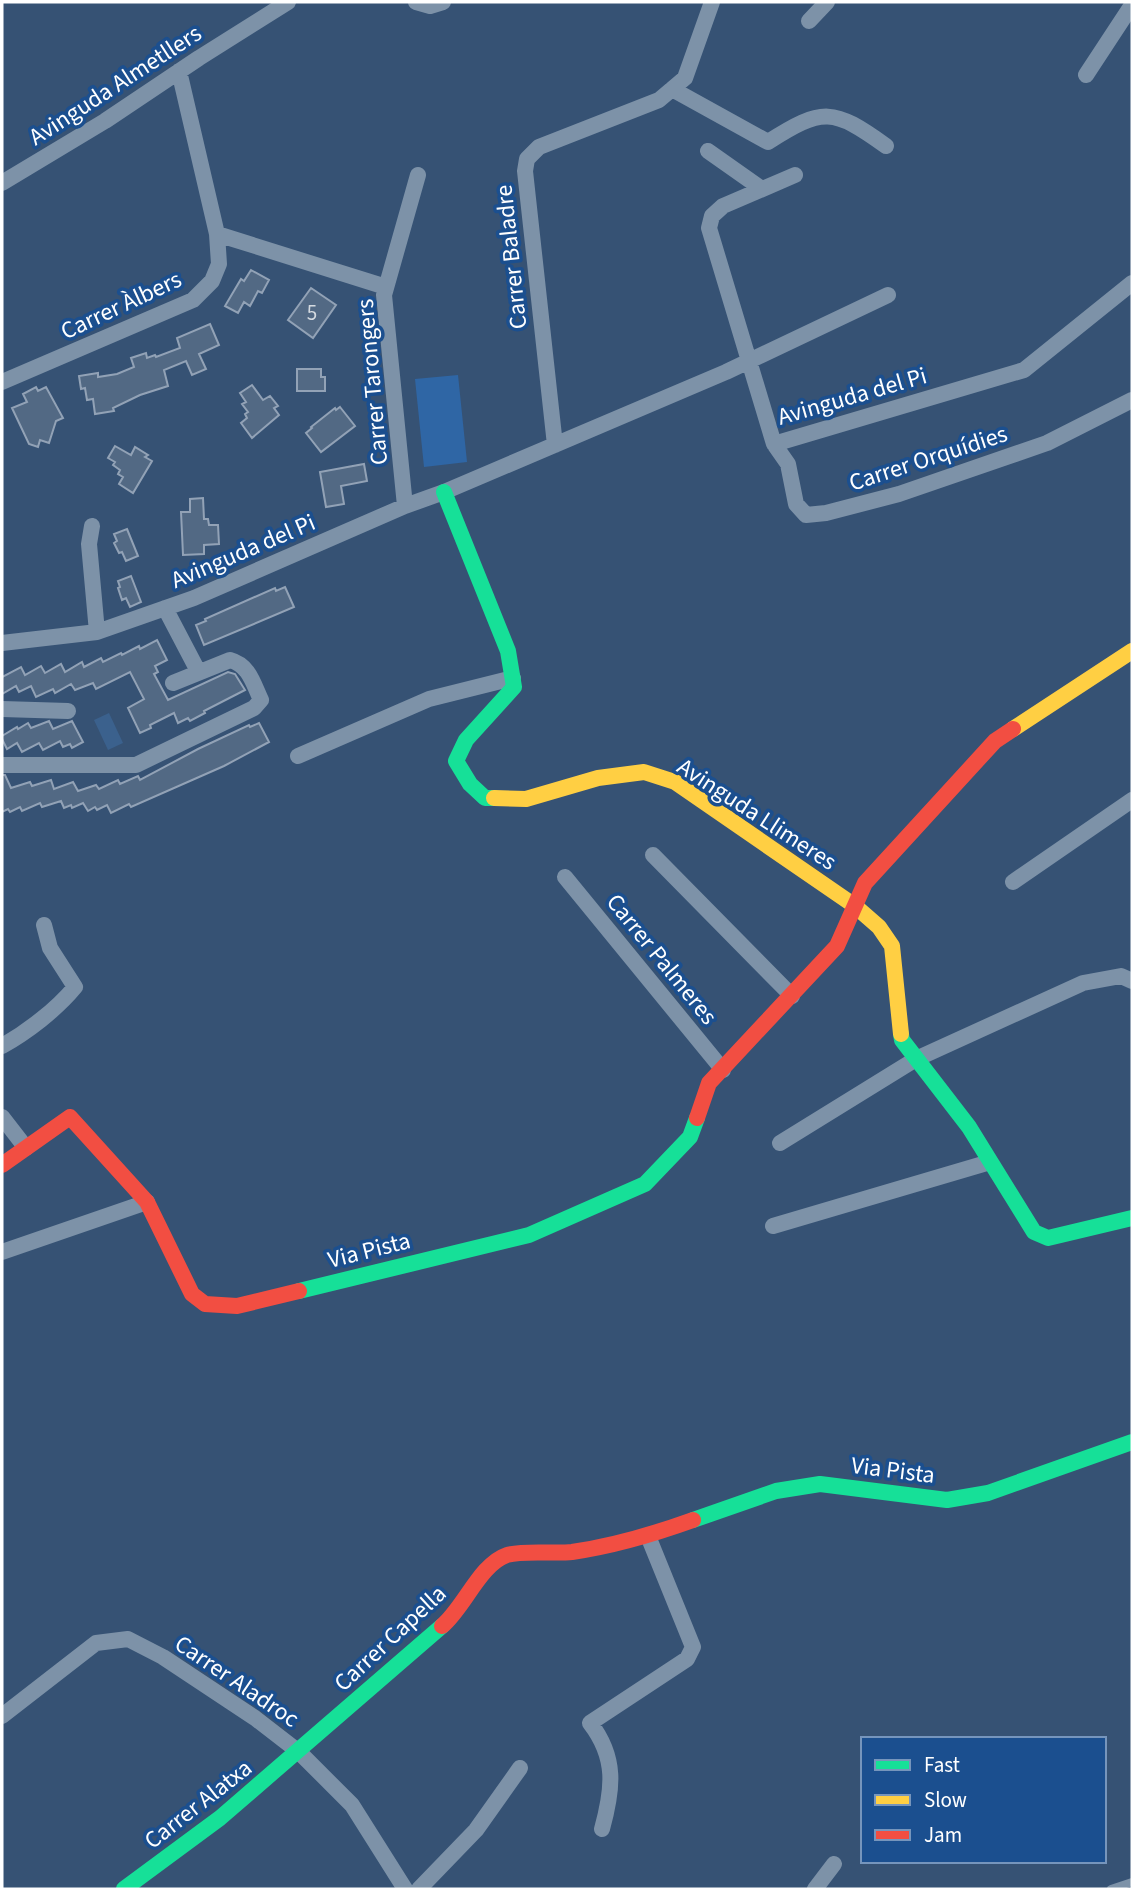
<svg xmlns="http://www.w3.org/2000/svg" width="1134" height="1891" viewBox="0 0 1134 1891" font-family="'Source Sans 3',sans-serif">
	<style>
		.green { fill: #2f66a5 }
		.water { fill: #3b618d }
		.building { fill: #526984; stroke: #92a2b6; stroke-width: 2 }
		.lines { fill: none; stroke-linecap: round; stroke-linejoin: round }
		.lane { stroke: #7d92a8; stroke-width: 8 }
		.street { stroke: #7d92a8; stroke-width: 16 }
		.fast { stroke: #16e098; stroke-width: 16 }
		.slow { stroke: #ffcf43; stroke-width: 16 }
		.jam { stroke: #f24e42; stroke-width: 16 }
		.labels { text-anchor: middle; stroke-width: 7; stroke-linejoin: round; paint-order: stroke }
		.number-label { font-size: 21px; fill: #d4dae0 }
		.street-label { font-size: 24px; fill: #fff; stroke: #1b4f8f }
	</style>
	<rect width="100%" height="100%" fill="#365274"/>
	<path class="green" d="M458 375 467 462 424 467 415 379Z"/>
	<path class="water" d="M109 713 123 743 108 750 94 720Z"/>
	<path class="building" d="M251 270 269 280 262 293 258 291 250 306 244 302 238 313 225 306 241 279 244 281Z
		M311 288 336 305 313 338 288 320Z
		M210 324 219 345 199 354 206 369 192 375 186 361 164 370 168 386 140 395 113 408 114 411 95 414 93 399 87 400 85 388 81 389 79 376 98 373V377L117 374 134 367 131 358 146 353 147 358 155 355 156 357 180 348 177 338Z
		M297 369H321V377H325V391H297Z
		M252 385 263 400 270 396 278 406 274 408 279 415 252 438 241 423 247 418 245 414 248 412 242 404 246 402 240 393Z
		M36 387 38 391 46 387 63 418 56 421 49 443 40 440 38 447 29 444 12 408 27 402 23 394Z
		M340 407 355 426 321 452 306 433 312 428 311 427 335 408 336 410Z
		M115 446 131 455 135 447 148 455 145 457 152 461 133 493 119 484 123 477 118 474 120 470 113 465 115 462 108 458Z
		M364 464 367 481 341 486 344 504 326 507 320 472Z
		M203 498 204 519H208L209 525H218L219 544 204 545V554L183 555 181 512H190V499Z
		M127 529 138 556 126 561 122 552 119 553 114 543 117 541 114 534Z
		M131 576 141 602 130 607 126 598 122 600 118 588 120 587 118 581Z
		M285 587 294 607 204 645 196 625 206 621 205 619 275 588 276 591Z
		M157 640 167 660 155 666 158 672 154 674 168 700 228 672 235 674 245 690 204 711 205 713 190 721 188 718 178 723 174 713 150 725 151 728 140 733 128 708 144 699 130 672 96 689 93 683 75 690 71 684 55 693 53 689 36 697 31 686 19 692 16 686 2 694V677L21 667 25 675 41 666 45 673 61 664 65 672 82 662 84 667 101 658 103 662 121 653 122 655 139 646 140 649Z
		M49 721 53 729 72 721 83 742 72 748 70 744 63 747 60 741 43 750 39 743 22 752 17 743 7 749 2 739V736L17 727 18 729 28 723 31 728Z
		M259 723 269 742 224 766 131 807 129 804 111 813 107 805 97 810 95 807 88 811 83 803 72 808 71 805 64 808 61 801 42 807 40 803 22 811 20 807 10 812 8 809 2 812V775H5L11 788 30 782 32 786 51 780 54 789 73 782 78 791 96 785 99 789 118 780 120 784 138 776 140 780 198 749 249 725 250 727Z"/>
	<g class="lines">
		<path class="lane" d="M1111 1889 1132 1882"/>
		<path class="street" d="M416 2 430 6 443 2
			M809 21 827 2
			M1086 75 1132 5
			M672 89 768 142C823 107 833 108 886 146
			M708 151 762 189
			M418 175 384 295 405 506 444 492 726 372 888 295
			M795 175 723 206 712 216 709 228 774 444 1024 370 1132 283
			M2 183 105 121 199 58 288 2
			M217 234 386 287
			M2 382 193 300 212 281 219 264 217 234 179 71
			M774 444 788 464 796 504 806 515 826 513 899 494 1047 443 1132 400
			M555 445 525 171 527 159 539 147 659 100 685 78 712 2
			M92 526 89 544 97 632
			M165 608 198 671
			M2 643 97 632 194 598 405 506
			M2 709 68 711
			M298 756 429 699 513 678
			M2 765H136L254 708 261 700C253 683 249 665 230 660L173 683
			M653 855 792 996
			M565 877 723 1070
			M1013 882 1132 800
			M2 1046C27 1032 56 1010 75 987L50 948 44 925
			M2 1117 26 1148
			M780 1143 916 1059 1083 983 1121 976 1132 981
			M773 1226 990 1162
			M2 1252 147 1202
			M2 1716 96 1643 128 1639 163 1657 255 1718 299 1752 352 1805 405 1889
			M602 1829C613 1789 617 1758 590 1723L687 1659 693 1647 648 1536
			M419 1889 476 1830 520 1768
			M815 1889 834 1864"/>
		<path class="fast" d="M444 492 508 651 514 687 466 740 456 761 470 784 485 798H494
			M901 1034 902 1040 969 1127 1034 1232 1048 1238 1132 1218
			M299 1291 529 1235 645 1184 690 1137 697 1118
			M693 1520 776 1491 820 1484 947 1500 988 1493 1132 1442
			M124 1889 220 1818 442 1626"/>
		<path class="slow" d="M1013 729 1132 651
			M494 798 526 799 598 778 644 772 675 782 855 906 879 927 892 946 901 1034"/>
		<path class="jam" d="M697 1118 709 1083 837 946 865 883 995 741 1013 729
			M2 1165 70 1117 147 1202 192 1294 205 1304 237 1306 299 1291
			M442 1626C464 1608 480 1564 507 1555 523 1550 554 1554 572 1552 614 1546 654 1534 693 1520"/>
	</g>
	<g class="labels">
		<g class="number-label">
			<text x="312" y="320">5</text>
		</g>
		<g class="street-label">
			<text transform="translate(115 85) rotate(-33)" y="8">Avinguda Almetllers</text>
			<text transform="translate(511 257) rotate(-96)" y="8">Carrer Baladre</text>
			<text transform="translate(121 305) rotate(-25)" y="8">Carrer Àlbers</text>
			<text transform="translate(372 382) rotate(-95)" y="8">Carrer Tarongers</text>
			<text transform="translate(852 396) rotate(-16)" y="8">Avinguda del Pi</text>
			<text transform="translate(928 458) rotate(-18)" y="8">Carrer Orquídies</text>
			<text transform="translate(243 551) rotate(-23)" y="8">Avinguda del Pi</text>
			<text transform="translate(757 814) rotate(33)" y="8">Avinguda Llimeres</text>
			<text transform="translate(662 959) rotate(51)" y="8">Carrer Palmeres</text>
			<text transform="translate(369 1250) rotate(-14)" y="8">Via Pista</text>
			<text transform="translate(893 1470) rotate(7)" y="8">Via Pista</text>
			<text transform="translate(390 1638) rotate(-43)" y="8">Carrer Capella</text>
			<text transform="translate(237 1681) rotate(34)" y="8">Carrer Aladroc</text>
			<text transform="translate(198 1804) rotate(-38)" y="8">Carrer Alatxa</text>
		</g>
	</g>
	<rect width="1134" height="1891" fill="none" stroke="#ffffff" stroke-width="7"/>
	<rect x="861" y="1737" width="245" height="126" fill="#1b4f8f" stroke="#7695bc" stroke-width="2"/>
	<rect x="875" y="1760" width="35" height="10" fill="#16e098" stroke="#7695bc" stroke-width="2"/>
	<text x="924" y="1772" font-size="21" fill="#ffffff">Fast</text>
	<rect x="875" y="1795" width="35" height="10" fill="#ffcf43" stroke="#7695bc" stroke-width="2"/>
	<text x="924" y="1807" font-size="21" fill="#ffffff">Slow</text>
	<rect x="875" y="1830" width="35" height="10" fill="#f24e42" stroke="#7695bc" stroke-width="2"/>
	<text x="924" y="1842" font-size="21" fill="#ffffff">Jam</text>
</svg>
